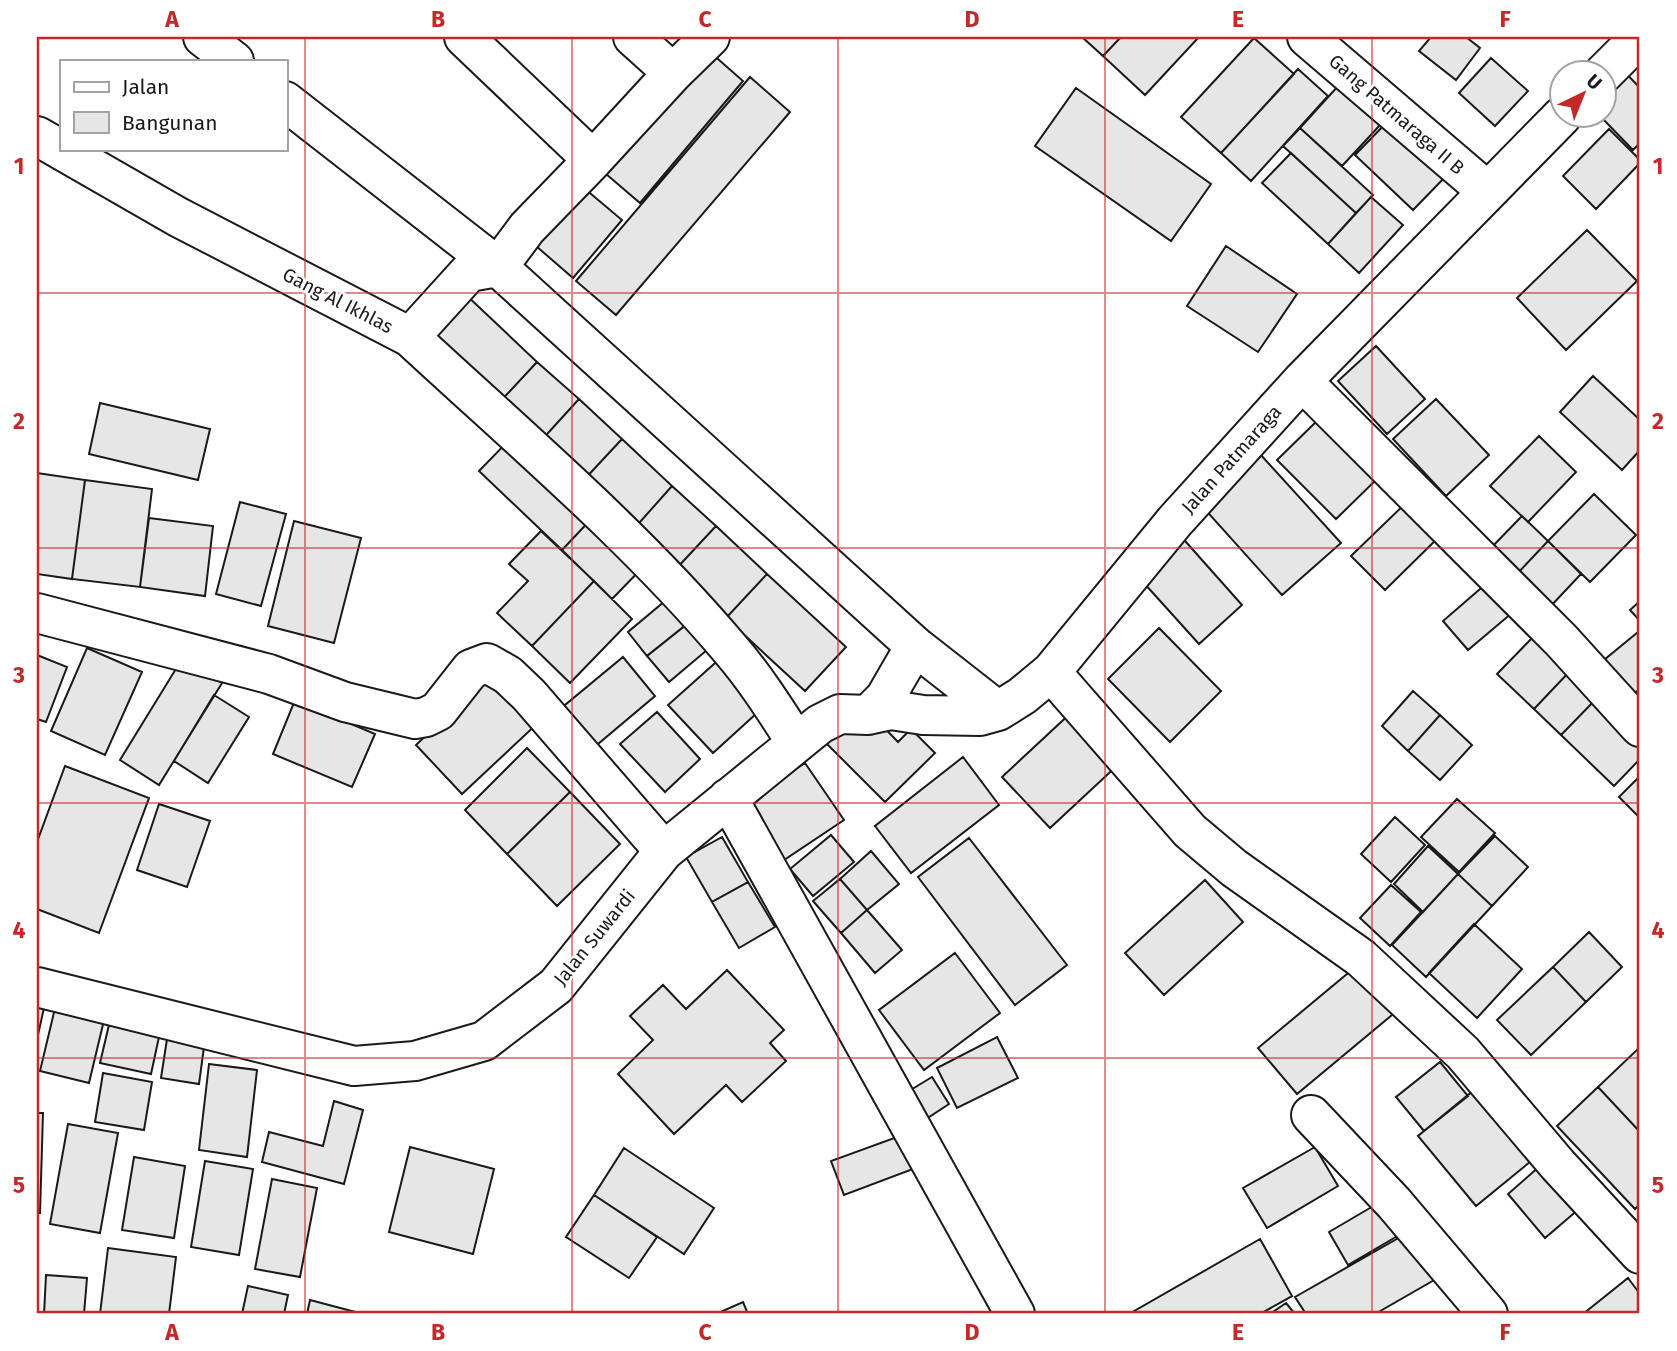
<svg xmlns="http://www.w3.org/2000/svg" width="1677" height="1351" viewBox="0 0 1677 1351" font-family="'Fira Sans',sans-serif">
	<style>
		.building { fill: #e6e6e6; stroke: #1a1a1a; stroke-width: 2 }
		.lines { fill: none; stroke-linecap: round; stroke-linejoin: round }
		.minor-casing { stroke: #1a1a1a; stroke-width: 42 }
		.minor { stroke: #fff; stroke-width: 38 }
		.grid { fill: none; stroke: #c62828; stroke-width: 2; stroke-opacity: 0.55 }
		.labels { text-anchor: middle; stroke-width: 5; stroke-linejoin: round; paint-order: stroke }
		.street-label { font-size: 19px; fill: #1a1a1a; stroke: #fff }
		.neatline { fill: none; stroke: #c62828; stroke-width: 2.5 }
		.grid-label { font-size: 23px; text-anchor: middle; font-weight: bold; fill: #c62828 }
	</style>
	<rect width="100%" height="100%" fill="#fff"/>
	<path class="building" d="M1082 37H1121L1103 56Z
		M1121 37H1199L1145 95 1103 56Z
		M1431 37H1466L1480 48 1456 80 1419 51Z
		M1254 38 1294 74 1221 153 1181 117Z
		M710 52 743 81 640 203 606 174Z
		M1491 58 1528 91 1495 126 1459 93Z
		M1621 68 1640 88V143L1633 150 1600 116H1604V86Z
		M1298 69 1328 96 1251 181 1221 153Z
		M750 77 790 112 616 315 576 281Z
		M1339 85 1381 124 1342 166 1300 128Z
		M1076 88 1211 184 1171 241 1035 146Z
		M1392 117 1450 172 1413 210 1355 155Z
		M1300 128 1373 195 1356 213 1283 146Z
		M1609 129 1640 160V163L1596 209 1563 176Z
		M1291 153 1356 213 1328 244 1262 183Z
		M584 188 622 220 573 278 536 246Z
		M1371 197 1403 225 1359 273 1328 244Z
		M1587 230 1637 281 1566 350 1517 298Z
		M1226 246 1297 294 1258 352 1187 306Z
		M463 292 537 362 497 405 422 336Z
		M1376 346 1425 399 1387 434 1338 381Z
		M537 362 579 399 538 444 497 405Z
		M1593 376 1640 420V450L1622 470 1560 412Z
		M579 399 622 439 581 483 538 444Z
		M1436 399 1489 455 1446 496 1393 439Z
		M100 403 210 429 198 480 89 454Z
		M1321 417 1379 477 1336 519 1277 460Z
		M514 435 596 514 562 550 479 471Z
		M1539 436 1576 472 1528 522 1490 486Z
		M622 439 672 486 632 531 581 483Z
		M1260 454 1341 543 1282 595 1202 506Z
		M37 473 85 480 72 579 37 574Z
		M85 480 152 489 140 587 72 579Z
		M672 486 716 526 675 570 632 531Z
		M1594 494 1636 535 1590 582 1548 541Z
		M1411 498 1444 532 1385 590 1351 556Z
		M240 502 286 514 261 606 216 594Z
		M596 514 647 563 612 599 562 550Z
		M1522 516 1548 541 1516 575 1489 550Z
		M149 518 213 526 205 596 140 587Z
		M294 521 361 538 334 643 268 626Z
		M716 526 767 574 726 618 675 570Z
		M541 531 594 581 532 646 497 613 528 581 509 564Z
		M1178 533 1242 605 1199 644 1134 572Z
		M1548 541 1581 574 1549 608 1516 575Z
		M767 574 846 647 805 691 726 618Z
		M594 581 632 619 570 683 532 646Z
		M1487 583 1512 613 1468 650 1443 621Z
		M671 596 692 620 647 656 628 632Z
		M1640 601V621L1630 610Z
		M692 620 713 645 669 682 647 656Z
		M1159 628 1221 691 1170 742 1108 679Z
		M1638 632 1640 636V689L1632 695 1604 660Z
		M1535 635 1571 670 1534 709 1497 674Z
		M87 648 142 672 105 755 51 731Z
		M37 655 67 667 46 722 37 719Z
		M723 656 767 704 713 753 668 705Z
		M623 657 655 696 592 749 559 710Z
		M182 659 222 683 159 785 120 760Z
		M1571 670 1599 696 1561 735 1534 709Z
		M492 672 539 722 462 794 416 745Z
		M1413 691 1440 715 1408 751 1382 726Z
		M214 695 249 717 208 783 174 761Z
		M1599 696 1640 736V759L1614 786 1561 735Z
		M295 700 375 734 352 787 273 754Z
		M1074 710 1122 761 1050 828 1002 777Z
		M657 712 700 759 665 792 620 744Z
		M1440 715 1472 745 1440 780 1408 751Z
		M849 716 875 718 898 742 911 729 935 753 885 802 824 741Z
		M527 748 570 792 507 854 465 810Z
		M963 757 999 805 911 873 875 826Z
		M805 763 844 820 784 860 745 802Z
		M65 766 149 798 99 933 37 909V842Z
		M1640 776V818L1619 797Z
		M570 792 620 844 557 906 507 854Z
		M1457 799 1495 833 1459 872 1421 837Z
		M159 804 210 821 187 887 137 870Z
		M1395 817 1425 845 1391 882 1361 854Z
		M831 835 854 862 813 896 790 869Z
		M1495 836 1528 867 1492 906 1458 874Z
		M722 837 748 882 712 902 686 857Z
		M969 838 1067 965 1015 1005 918 877Z
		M1428 846 1458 874 1423 912 1394 884Z
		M871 851 899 884 867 910 840 879Z
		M1458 874 1492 906 1426 977 1392 945Z
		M840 879 867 910 841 933 813 901Z
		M1205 880 1243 922 1164 995 1125 953Z
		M748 882 775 927 739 948 712 902Z
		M1391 885 1421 912 1390 946 1360 918Z
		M867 910 902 950 875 973 841 933Z
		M1474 924 1522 969 1477 1018 1429 973Z
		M1589 932 1622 967 1586 1002 1553 967Z
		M955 953 1000 1013 924 1070 879 1010Z
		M1359 964 1398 1010 1297 1094 1258 1048Z
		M1553 967 1586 1002 1531 1055 1497 1020Z
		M727 970 784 1030 770 1043 786 1061 742 1102 726 1085 674 1134 618 1074 653 1040 630 1016 663 985 686 1009Z
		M37 992 47 994 38 1035 37 1034Z
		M56 1004 105 1016 89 1083 40 1071Z
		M112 1012 162 1023 151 1074 100 1063Z
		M169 1026 206 1032 199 1084 161 1078Z
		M997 1037 1018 1078 957 1108 937 1068Z
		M1640 1047V1132L1598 1087Z
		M1440 1062 1468 1096 1424 1131 1396 1097Z
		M209 1064 257 1070 247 1157 199 1150Z
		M103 1073 152 1082 144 1130 95 1122Z
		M932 1077 949 1104 926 1119 909 1091Z
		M1479 1086 1536 1157 1476 1206 1418 1136Z
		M1598 1087 1640 1132V1204L1635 1209 1557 1126Z
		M334 1101 363 1110 344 1184 262 1162 269 1132 323 1146Z
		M37 1113H43L40 1213H37Z
		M68 1124 118 1133 100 1233 50 1224Z
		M908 1133 921 1166 844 1195 831 1161Z
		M410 1147 494 1169 473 1254 389 1232Z
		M1315 1147 1338 1186 1267 1228 1243 1188Z
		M624 1148 714 1208 684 1254 594 1195Z
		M134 1157 185 1166 174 1238 122 1230Z
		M1548 1159 1586 1203 1545 1238 1508 1194Z
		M205 1161 253 1169 239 1255 191 1247Z
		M272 1179 317 1188 300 1277 255 1269Z
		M594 1195 657 1237 629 1278 566 1237Z
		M1387 1198 1406 1231 1348 1265 1329 1232Z
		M1409 1232 1436 1279 1375 1314H1306L1295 1297Z
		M1260 1239 1292 1296 1260 1314H1129Z
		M108 1248 176 1257 169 1314H100Z
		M46 1275 87 1278 84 1314H44Z
		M1628 1278 1640 1294V1314H1583Z
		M248 1286 288 1295 284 1314H242Z
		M310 1300 363 1314H307Z
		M743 1302 748 1314H716Z
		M1286 1303 1295 1314H1270Z"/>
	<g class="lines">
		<defs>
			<path id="minor" d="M203 37 234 61
				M464 37 593 160
				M633 37 673 73
				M1307 37 1487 191
				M1603 74 1640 37
				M285 101 498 267 915 646 998 711
				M37 136 178 217 410 337 469 272 498 267 527 228 593 160 673 73 710 37
				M410 337C519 438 635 536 731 650 756 679 776 711 796 742
				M1302 381 1561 640 1640 727
				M37 613 269 674 345 702 415 719 426 717 438 711 471 669 487 663 508 675 529 695 664 851
				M1051 672 1190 831 1234 868 1361 958 1463 1053 1558 1165 1640 1254
				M868 715 885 698 915 646
				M728 798 1015 1314
				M37 987 354 1066 415 1061 484 1041 556 986 664 851 820 724 840 714 868 715 891 710 923 715 980 716 998 711 1022 696 1051 672 1175 521 1302 381 1562 116
				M1311 1115 1394 1203 1488 1314"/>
		</defs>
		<use href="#minor" class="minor-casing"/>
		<use href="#minor" class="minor"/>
	</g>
	<path class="grid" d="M305 37V1314M572 37V1314M838 37V1314M1105 37V1314M1372 37V1314M37 293H1640M37 548H1640M37 803H1640M37 1058H1640"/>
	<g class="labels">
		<g class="street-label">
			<text transform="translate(1397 114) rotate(41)" y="7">Gang Patmaraga II B</text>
			<text transform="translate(338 300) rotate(27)" y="7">Gang Al Ikhlas</text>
			<text transform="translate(1231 459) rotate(-48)" y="7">Jalan Patmaraga</text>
			<text transform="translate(594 937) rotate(-51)" y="7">Jalan Suwardi</text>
		</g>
	</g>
	<rect width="1677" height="1351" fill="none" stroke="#ffffff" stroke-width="77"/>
	<rect x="60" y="60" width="228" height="91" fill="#ffffff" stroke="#a3a3a3" stroke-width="2"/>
	<rect x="74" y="82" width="35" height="10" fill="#ffffff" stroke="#a3a3a3" stroke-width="2"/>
	<text x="122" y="94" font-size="21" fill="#1a1a1a">Jalan</text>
	<rect x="74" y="112" width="35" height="21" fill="#e6e6e6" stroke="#a3a3a3" stroke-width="2"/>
	<text x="122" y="130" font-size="21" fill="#1a1a1a">Bangunan</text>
	<g transform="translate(1583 94) rotate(43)"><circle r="33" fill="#ffffff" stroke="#a3a3a3" stroke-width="2"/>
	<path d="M0-5L12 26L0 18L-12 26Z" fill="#c62828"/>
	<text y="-10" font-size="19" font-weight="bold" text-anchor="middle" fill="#1a1a1a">U</text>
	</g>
	<rect x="38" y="38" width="1600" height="1274" class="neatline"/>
	<g class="grid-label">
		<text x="172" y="27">A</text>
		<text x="438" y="27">B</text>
		<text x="705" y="27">C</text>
		<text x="972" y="27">D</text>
		<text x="1238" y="27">E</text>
		<text x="1505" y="27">F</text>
		<text x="19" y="174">1</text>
		<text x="1658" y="174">1</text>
		<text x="19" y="429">2</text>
		<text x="1658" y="429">2</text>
		<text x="19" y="683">3</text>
		<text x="1658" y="683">3</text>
		<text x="19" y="938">4</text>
		<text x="1658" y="938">4</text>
		<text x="19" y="1193">5</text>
		<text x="1658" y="1193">5</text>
		<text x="172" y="1340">A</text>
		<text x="438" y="1340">B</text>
		<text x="705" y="1340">C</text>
		<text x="972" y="1340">D</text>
		<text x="1238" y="1340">E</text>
		<text x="1505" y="1340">F</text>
	</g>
</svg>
